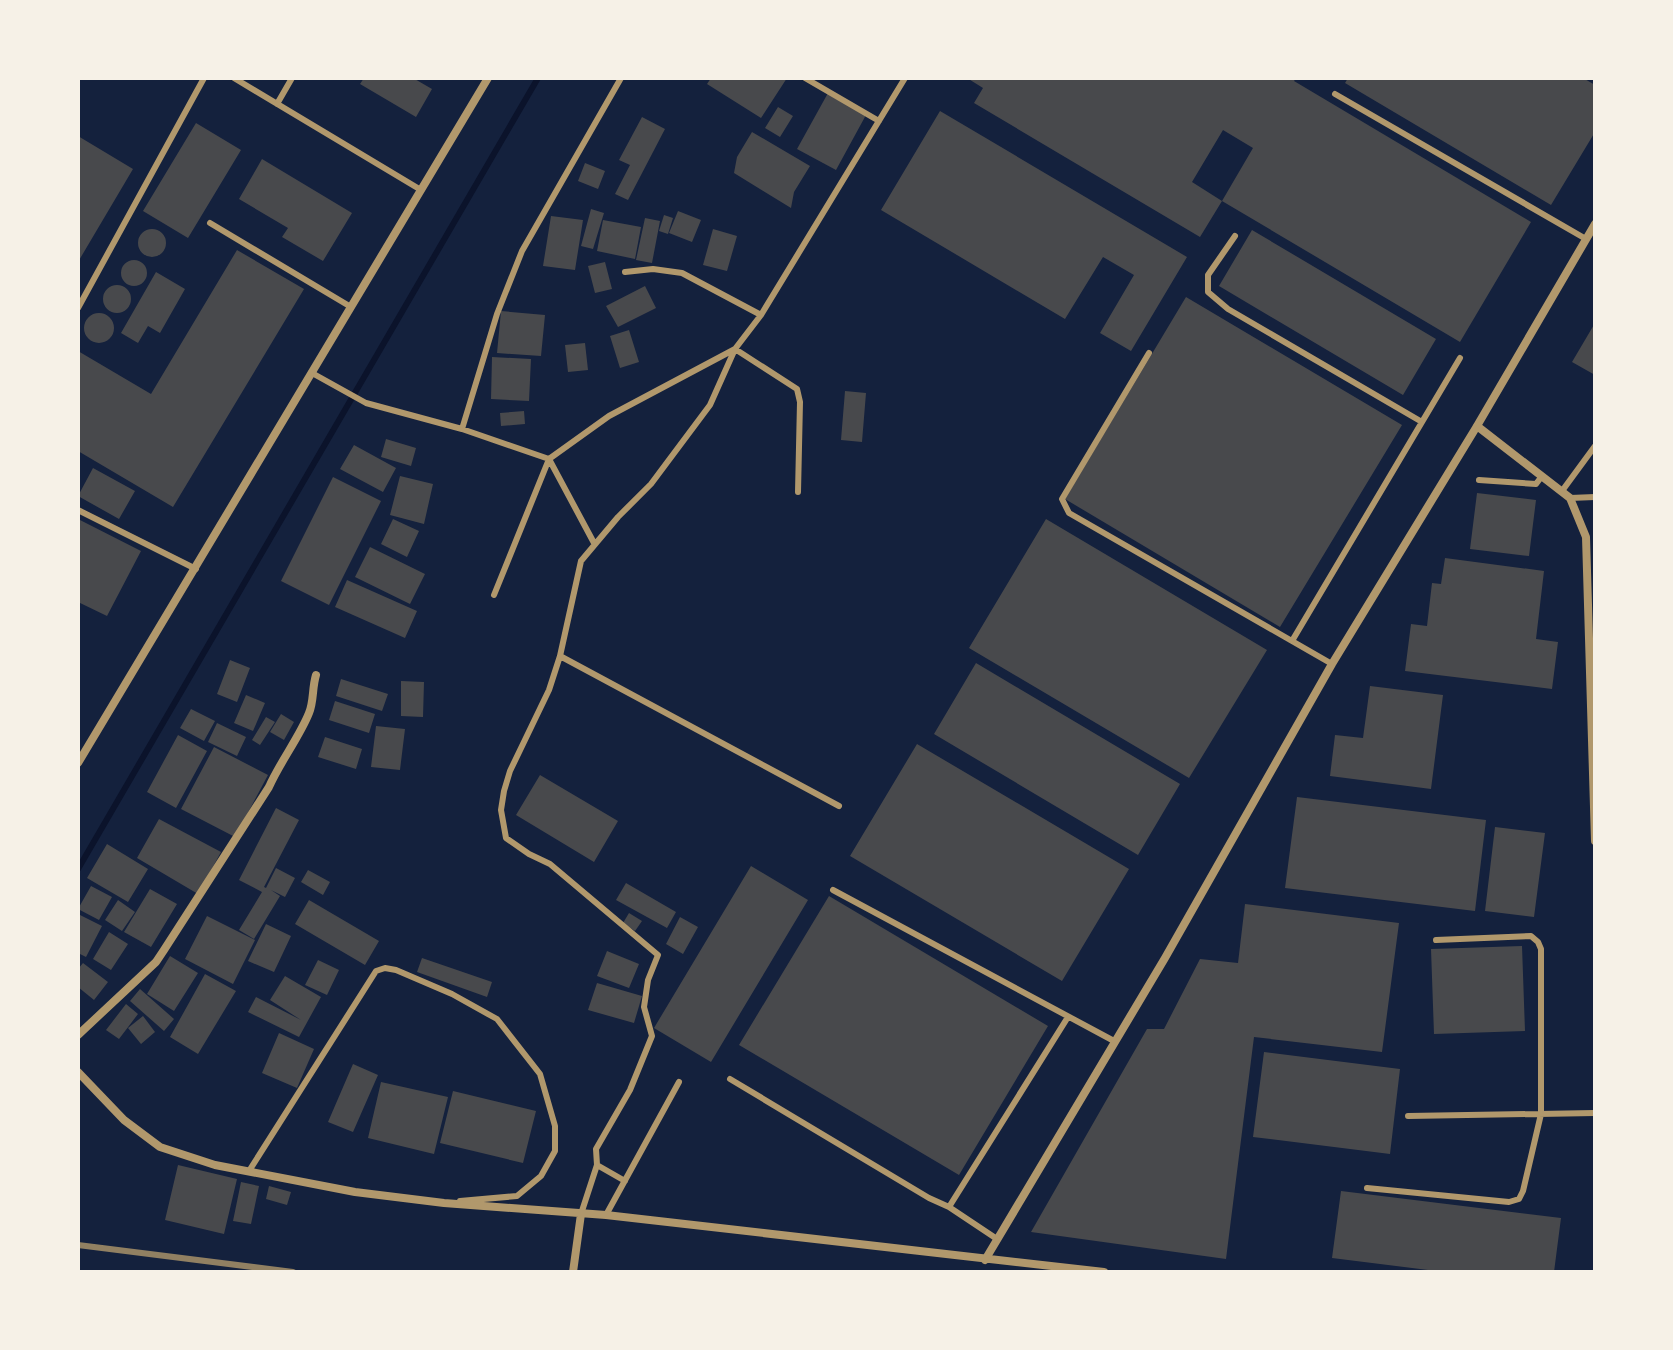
<svg xmlns="http://www.w3.org/2000/svg" width="1673" height="1350" viewBox="0 0 1673 1350" font-family="'Open Sans',sans-serif">
	<style>
		.lines { fill: none; stroke-linecap: round; stroke-linejoin: round }
		.stream { stroke: #0b132b; stroke-width: 6 }
		.building { fill: #48494c; fill-rule: evenodd }
		.service { stroke: #b1986c; stroke-width: 6 }
		.minor { stroke: #b1986c; stroke-width: 8 }
		.rail { stroke: #918062; stroke-width: 6 }
	</style>
	<rect width="100%" height="100%" fill="#14213d"/>
	<g class="lines">
		<path class="stream" d="M78 869 538 78"/>
	</g>
	<path class="building" d="M364 78H413L432 89 416 117 360 84Z
		M711 78H787L761 118 707 84Z
		M967 78H1296L1294 81 1531 222 1460 342 1222 201 1200 237 974 103 983 88ZM1223 130 1253 148 1222 201 1192 182Z
		M1348 78H1583L1595 85V132L1551 205 1345 83Z
		M828 93 866 115 836 170 797 149Z
		M778 107 793 116 780 137 765 128Z
		M940 111 1187 257 1131 351 1100 333 1134 275 1103 257 1065 319 881 210Z
		M642 117 665 129 628 200 615 194 630 165 619 160Z
		M196 123 241 150 188 238 143 211Z
		M752 132 810 166 794 192 791 208 734 173 737 157Z
		M78 136 133 169 78 262Z
		M262 159 352 213 323 261 282 237 288 228 239 199Z
		M585 163 605 171 598 189 578 181Z
		M591 209 604 213 593 249 581 246Z
		M678 211 701 220 692 242 669 233Z
		M664 215 673 218 668 234 659 231Z
		M551 216 583 220 575 270 543 266Z
		M645 218 660 221 652 263 636 260Z
		M603 220 641 227 635 259 597 251Z
		M138 243a14 14 0 1 1 28 0a14 14 0 1 1-28 0Z
		M713 229 737 236 727 271 703 265Z
		M1252 230 1436 339 1403 395 1219 286Z
		M237 250 304 289 173 507 78 451V351L151 394Z
		M121 273a13 13 0 1 1 26 0a13 13 0 1 1-26 0Z
		M605 262 612 289 595 293 588 266Z
		M156 272 185 289 160 333 148 326 138 343 121 333Z
		M103 299a14 14 0 1 1 28 0a14 14 0 1 1-28 0Z
		M645 286 656 308 618 327 606 306Z
		M1186 297 1402 425 1280 627 1065 499Z
		M501 311 545 315 541 356 497 353Z
		M84 328a15 15 0 1 1 30 0a15 15 0 1 1-30 0Z
		M1595 323V375L1572 362Z
		M629 330 639 362 620 368 610 336Z
		M585 343 588 370 568 372 565 345Z
		M492 357 531 359 529 401 491 399Z
		M845 391 866 393 862 442 841 440Z
		M524 411 525 424 501 426 500 413Z
		M386 439 416 448 411 466 381 457Z
		M354 445 396 468 383 492 340 469Z
		M93 468 135 491 119 519 78 496Z
		M400 476 433 484 424 524 390 515Z
		M333 477 381 501 329 605 281 581Z
		M1477 493 1536 500 1529 556 1470 549Z
		M78 519 141 551 107 616 78 602Z
		M393 519 419 531 407 557 381 544Z
		M1046 519 1267 650 1189 778 969 648Z
		M370 547 425 574 410 604 355 577Z
		M1445 558 1544 571 1536 639 1558 642 1552 689 1405 671 1411 624 1427 626 1432 583 1441 584Z
		M347 580 417 611 405 638 335 607Z
		M230 660 250 668 237 702 217 694Z
		M976 663 1180 784 1138 855 934 734Z
		M341 679 388 694 382 711 336 696Z
		M401 681 424 682 423 717 401 716Z
		M1370 686 1443 695 1431 789 1330 776 1335 735 1363 738Z
		M246 695 265 703 253 731 234 723Z
		M335 701 375 714 369 733 329 720Z
		M191 709 215 721 204 741 180 728Z
		M281 714 294 722 284 740 270 732Z
		M266 717 275 722 260 745 252 740Z
		M217 723 246 737 237 756 208 742Z
		M376 726 405 729 400 770 371 767Z
		M178 735 207 751 176 808 147 792Z
		M325 737 362 749 356 769 318 757Z
		M917 744 1129 869 1062 981 850 856Z
		M214 747 268 775 235 837 181 809Z
		M540 775 618 821 594 862 516 815Z
		M1297 797 1486 820 1475 911 1285 888Z
		M276 808 299 820 264 887 266 888 276 868 295 878 285 897 271 890 280 896 254 939 239 930 262 892 239 880Z
		M159 819 221 852 198 894 137 858Z
		M1495 827 1545 833 1534 917 1485 911Z
		M107 844 148 869 128 902 87 878Z
		M751 866 808 900 711 1062 654 1028Z
		M308 870 330 882 323 895 301 882Z
		M626 883 676 912 667 928 616 900Z
		M91 886 112 897 99 920 78 909Z
		M150 889 177 904 151 947 124 932Z
		M829 896 1048 1026 959 1175 739 1045Z
		M118 900 135 912 122 931 105 920Z
		M309 900 379 941 365 965 295 924Z
		M1245 904 1399 923 1382 1052 1254 1037 1226 1259 1031 1232 1147 1029H1164L1200 959 1238 963Z
		M629 913 642 921 635 931 623 923Z
		M78 914 102 926 86 957 78 953Z
		M207 916 255 940 233 984 185 959Z
		M680 917 698 927 683 954 666 944Z
		M266 924 291 936 274 972 248 961Z
		M109 932 128 944 111 970 93 959Z
		M1522 946 1525 1031 1434 1034 1431 949Z
		M607 951 639 964 629 988 597 976Z
		M170 956 198 973 174 1011 147 994Z
		M422 958 492 982 487 997 417 972Z
		M318 960 339 970 327 995 305 985Z
		M83 963 108 982 94 1000 78 987V969Z
		M205 974 236 991 198 1054 170 1037Z
		M285 976 321 997 299 1037 248 1012 256 997 301 1020 270 1000Z
		M597 983 642 996 634 1023 588 1010Z
		M140 989 174 1019 164 1031 130 1001Z
		M126 1004 138 1014 119 1039 106 1030Z
		M143 1016 155 1032 141 1044 128 1028Z
		M279 1033 314 1049 297 1088 262 1073Z
		M1264 1052 1400 1069 1390 1154 1253 1137Z
		M353 1064 378 1075 353 1132 328 1122Z
		M381 1082 448 1097 434 1154 368 1138Z
		M453 1091 536 1111 523 1163 440 1143Z
		M178 1165 237 1179 224 1234 165 1220Z
		M241 1182 259 1186 251 1224 233 1221Z
		M269 1186 291 1192 287 1205 266 1199Z
		M1341 1191 1561 1218 1554 1272H1444L1332 1258Z"/>
	<g class="lines">
		<path class="service" d="M234 78 421 190
			M805 78 879 121
			M1335 94 1586 239
			M277 104 292 78
			M210 223 351 307
			M1235 236 1208 275V292L1228 309 1422 422
			M625 272 653 269 682 273 761 315
			M78 308 204 78
			M1149 353 1062 499 1069 513 1332 664
			M312 373 366 403 462 429 549 459 609 416 735 349 797 389 800 402 798 492
			M462 429 497 314 522 251 621 78
			M1479 480 1536 484 1542 476
			M1562 491 1595 446
			M1570 498 1595 497
			M78 510 196 569
			M494 595 549 459 594 543
			M1292 641 1460 358
			M560 656 839 806
			M833 890 1114 1041
			M730 1079 929 1198 949 1207 1068 1017
			M1408 1116 1595 1113
			M597 1165 625 1181
			M249 1171 376 971 385 968 396 970 452 994 497 1019 540 1074 555 1126V1151L541 1176 517 1196 460 1201
			M1367 1188 1509 1202 1519 1199 1523 1191 1541 1114V949L1538 942 1531 936 1436 940
			M949 1207 997 1239
			M581 1214 597 1165 596 1149 630 1090 652 1036 644 1007 648 980 658 955 550 864 529 854 506 838 501 810 504 791 510 771 549 690 560 656 581 561 618 517 651 484 710 405 735 349 761 315 905 78
			M606 1215 679 1082"/>
		<path class="minor" d="M1477 426 1570 498 1586 537 1595 841
			M78 763 488 78
			M78 1035 156 962 164 950 269 787C280 762 300 736 309 713 314 701 312 688 316 675
			M78 1072 124 1120 160 1147 215 1165 355 1192 444 1203 606 1215 1104 1272
			M985 1260 1165 958 1332 664 1477 426 1595 224
			M573 1272 581 1214"/>
		<path class="rail" d="M78 1245 293 1272"/>
	</g>
	<rect width="1673" height="1350" fill="none" stroke="#f6f1e7" stroke-width="160"/>
</svg>
